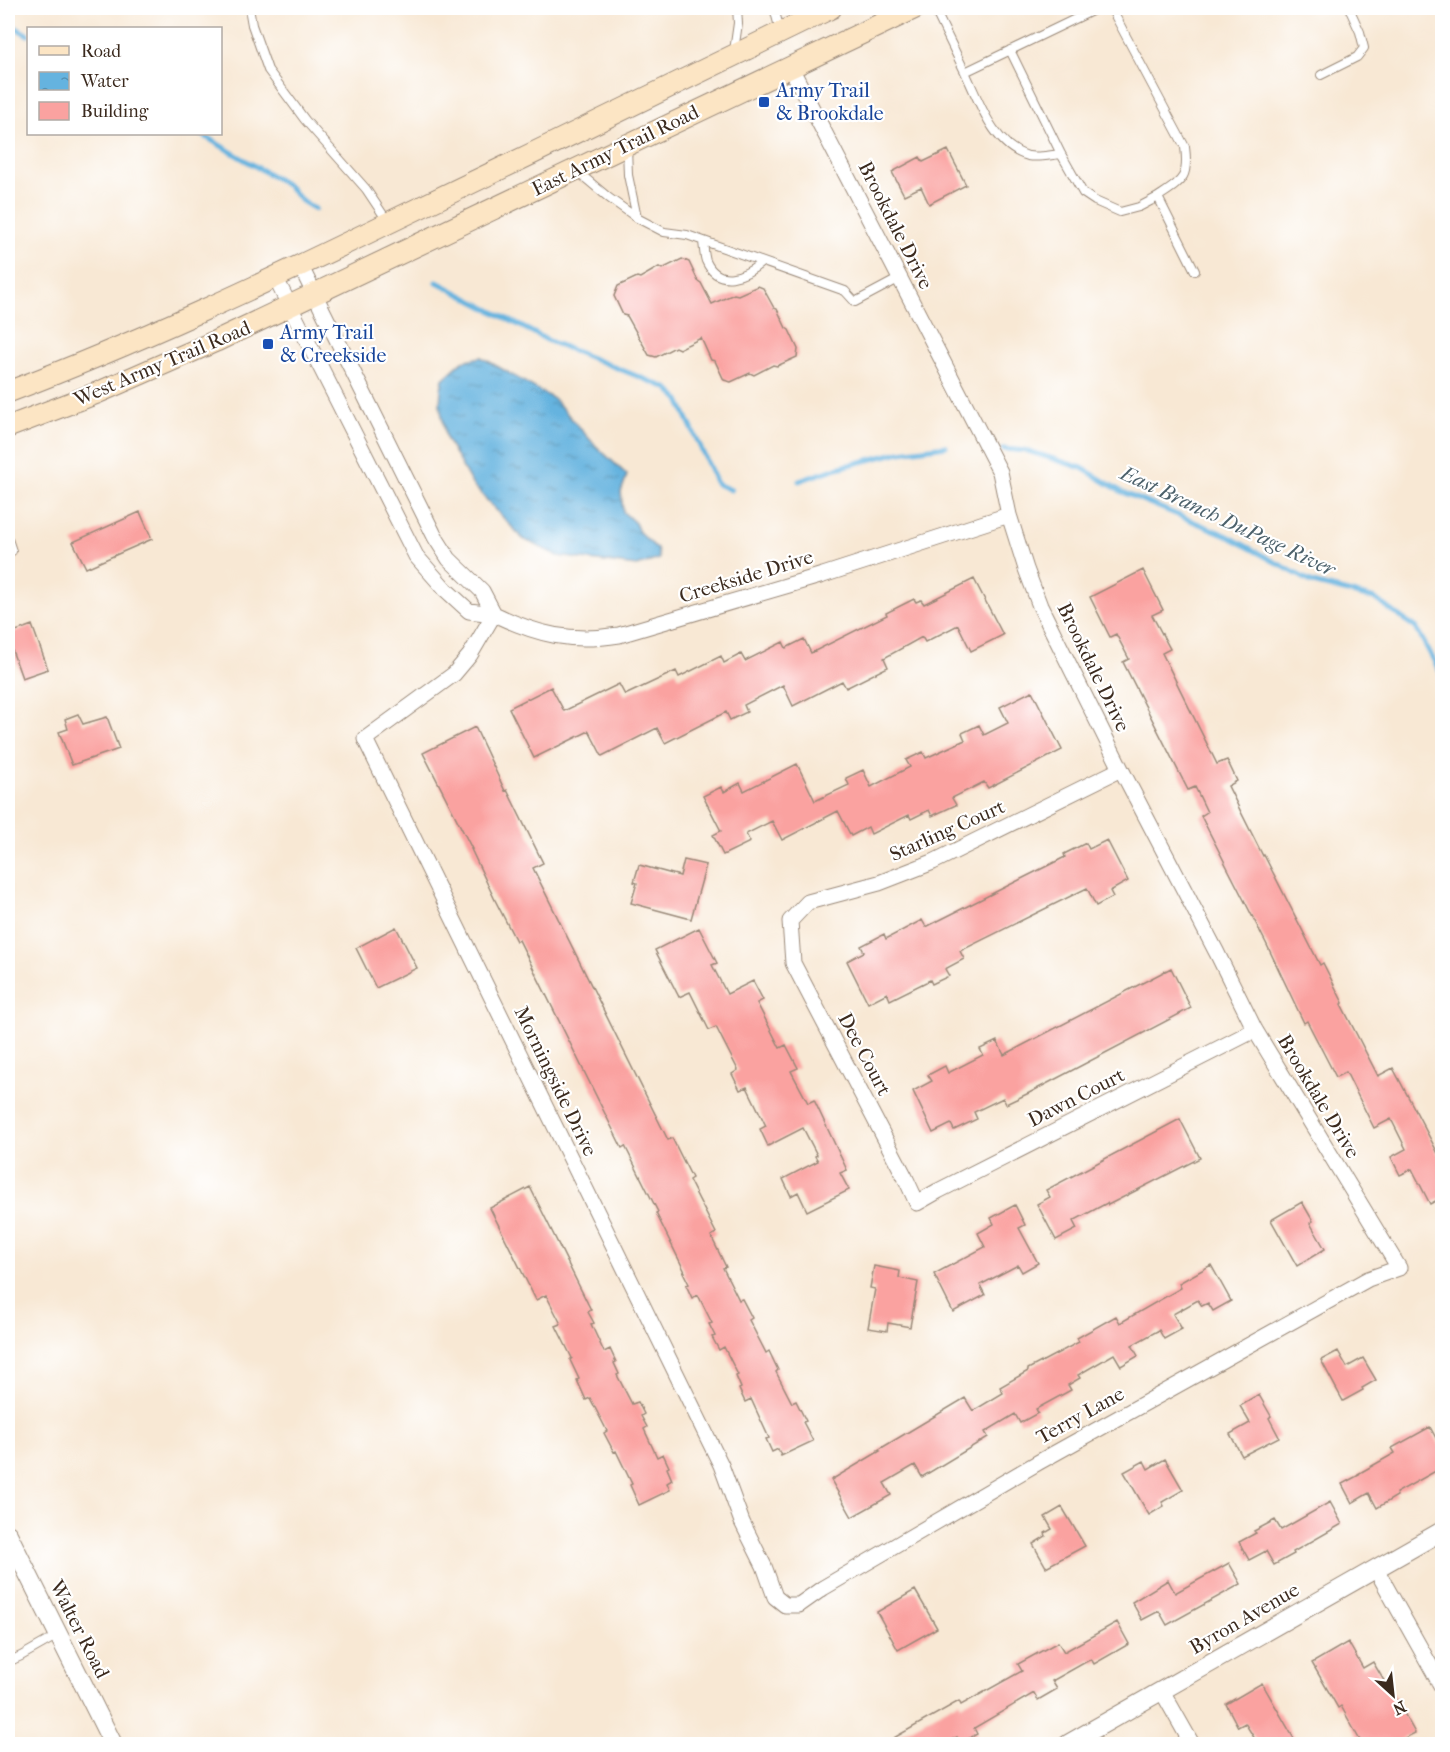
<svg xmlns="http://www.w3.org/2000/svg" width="1450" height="1752" viewBox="0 0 1450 1752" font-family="'IM FELL French Canon',serif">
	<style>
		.water { fill: url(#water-ripples); stroke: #506e7e; stroke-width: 1.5 }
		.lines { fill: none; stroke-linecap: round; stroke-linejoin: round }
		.stream { stroke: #65b3df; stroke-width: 5 }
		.building { fill: #faa2a0 }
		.service-casing { stroke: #9a8979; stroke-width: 10 }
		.minor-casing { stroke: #9a8979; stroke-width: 17 }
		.tertiary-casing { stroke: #9a8979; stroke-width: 20 }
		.secondary-casing { stroke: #9a8979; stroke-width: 23 }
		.service { stroke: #fff; stroke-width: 8 }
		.minor { stroke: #fff; stroke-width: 15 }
		.tertiary { stroke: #fff; stroke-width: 18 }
		.secondary { stroke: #fce5c4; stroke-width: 21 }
		.transit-dot { fill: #1a4fb4; stroke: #fff; stroke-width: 2 }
		.labels { text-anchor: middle; stroke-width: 4.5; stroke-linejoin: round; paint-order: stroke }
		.transit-label { font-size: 20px; fill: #164399; stroke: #fff; text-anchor: start }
		.street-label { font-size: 20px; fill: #3b2a1e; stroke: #fff }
		.water-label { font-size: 21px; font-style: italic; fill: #4c616b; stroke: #fff }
	</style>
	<defs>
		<pattern id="water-ripples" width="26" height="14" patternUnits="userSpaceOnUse" patternTransform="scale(1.5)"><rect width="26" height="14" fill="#65b3df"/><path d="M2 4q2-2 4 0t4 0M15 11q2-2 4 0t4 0" fill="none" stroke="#5492b4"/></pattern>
	</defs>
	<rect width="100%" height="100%" fill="#fff"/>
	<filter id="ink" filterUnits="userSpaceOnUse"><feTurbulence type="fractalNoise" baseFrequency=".0167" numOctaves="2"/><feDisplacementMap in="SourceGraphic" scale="12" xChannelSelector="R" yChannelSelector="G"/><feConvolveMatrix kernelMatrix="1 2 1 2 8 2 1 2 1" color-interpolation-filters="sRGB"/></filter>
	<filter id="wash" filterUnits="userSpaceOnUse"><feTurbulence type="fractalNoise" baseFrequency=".008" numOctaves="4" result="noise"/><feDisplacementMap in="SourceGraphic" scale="24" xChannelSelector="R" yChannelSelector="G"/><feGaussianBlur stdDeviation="1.35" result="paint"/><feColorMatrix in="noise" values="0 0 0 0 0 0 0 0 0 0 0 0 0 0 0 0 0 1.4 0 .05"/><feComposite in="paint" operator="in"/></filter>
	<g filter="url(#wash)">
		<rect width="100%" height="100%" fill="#f8e8d4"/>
		<path class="water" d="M481 357 554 399 594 444 627 475 621 492 623 512 635 523 639 532 657 549 659 559 637 566 558 556 523 539 472 484 446 438 440 405 441 389 443 379 463 361Z"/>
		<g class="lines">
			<path class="stream" d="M8 23 28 35
				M201 134 287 185 302 201 315 209
				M437 282 549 341 667 388 679 400 717 484 731 490
				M1003 449 1028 451 1082 468 1122 492 1226 535 1313 583 1375 599 1416 628 1442 675
				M799 481 837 468 900 452 946 446"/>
		</g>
		<g id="blocks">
			<path class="building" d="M948 150 966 185 929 204 921 187 904 195 892 172 920 157 923 162Z
				M682 259 689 262 698 281 701 283 712 304 734 294 738 295 758 286 763 288 774 308 777 309 786 328 789 330 798 349 797 357 777 366 773 365 754 375 750 373 731 382 724 380 715 361 711 360 701 338 679 349 675 347 656 357 649 355 627 316 623 315 614 296 618 286 637 277 640 278 659 267 662 269Z
				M140 512 152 539 86 568 73 542Z
				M1143 570 1163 610 1152 615 1170 649 1162 653 1217 764 1227 760 1237 781 1228 786 1263 856 1264 855 1320 965 1323 963 1343 1003 1341 1004 1378 1076 1393 1068 1443 1163V1197L1430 1204 1412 1169 1400 1175 1391 1157 1406 1149 1391 1119 1374 1128 1346 1072 1336 1077 1307 1021 1304 1023 1266 943 1201 816 1207 812 1195 787 1188 790 1123 662 1129 659 1116 634 1110 637 1090 597Z
				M974 579 1003 635 971 651 958 625 925 642 922 637 884 658 888 667 846 688 842 681 793 706 783 685 744 705 747 712 730 720 726 712 665 743 657 728 602 756 589 731 534 758 509 708 551 687 564 711 619 684 625 695 676 671 679 677 721 656 724 663 741 654 745 661 783 642 786 648 804 639 811 653 887 615 886 613 914 599 916 602 921 600 924 604Z
				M32 625 48 669 22 678 8 639V634Z
				M1032 691 1062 750 988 788 984 782 952 798 956 805 932 816 929 810 911 819 909 815 871 834 868 827 851 836 838 811 782 840 772 821 746 834 750 842 723 855 713 835 721 831 703 796 721 787 724 792 740 783 744 791 797 764 815 801 849 785 846 778 863 770 871 787 910 767 906 760 923 752 926 758 965 740 962 733 979 725 984 735 1008 723 1000 707Z
				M78 714 83 724 107 717 119 749 72 765 59 732 68 729 65 719Z
				M475 727 505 791 507 790 543 863 533 868 668 1140 672 1138 692 1178 689 1180 716 1233 711 1236 726 1267 723 1268 739 1300 742 1299 752 1318 749 1320 766 1353 769 1351 778 1370 776 1372 792 1403 796 1401 806 1421 803 1422 813 1441 781 1456 778 1449 772 1452 766 1439 769 1438 751 1399 745 1402 739 1389 741 1388 736 1376 738 1375 724 1347 719 1350 712 1337 715 1336 709 1324 712 1323 698 1295 692 1298 686 1285 689 1284 683 1272H685L656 1213 658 1212 625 1146 622 1148 519 940 516 941 495 900 471 849H472L423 753Z
				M1107 840 1128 881 1110 891 1113 897 1096 906 1087 888 960 951 964 959 945 969 949 976 932 984 930 980 890 1000 887 993 868 1003 847 961 864 952 861 946 884 934 886 939 922 920 926 927 1065 857 1064 854 1086 843 1089 849Z
				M684 860 706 865 691 919 631 903 637 883 634 882 639 865 680 876Z
				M396 927 417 968 376 988 356 948Z
				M699 928 717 963 712 965 727 994 753 981 763 1000 757 1003 780 1048 786 1045 798 1068 791 1071 808 1103 814 1100 847 1170 840 1173 849 1190 807 1211 798 1192 791 1196 783 1179 818 1161 815 1156 817 1155 803 1128 768 1146 760 1129 766 1126 747 1087 740 1090 732 1074 738 1070 716 1027 709 1030 690 992 679 997 655 950Z
				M1171 968 1191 1008 1029 1093 1006 1104 1003 1098 974 1112 977 1119 954 1130 951 1124 933 1133 913 1091 932 1081 928 1075 945 1066 948 1073 983 1055 980 1049 997 1041 1004 1055Z
				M1180 1119 1200 1158 1108 1205 1107 1203 1073 1221 1077 1229 1056 1240 1037 1204 1050 1197 1046 1190Z
				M530 1187 591 1310 588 1312 594 1323 591 1324 604 1352 610 1349 616 1362 614 1363 619 1374 617 1375 632 1404 638 1402 644 1414 641 1416 647 1427 644 1429 657 1457 663 1454 669 1467 667 1468 672 1480 667 1483 670 1490 639 1505 630 1485 632 1484 616 1451 614 1452 604 1433 607 1431 590 1398 586 1400 577 1380 579 1379 570 1360 572 1358 556 1326 561 1324 546 1295 536 1300 490 1208Z
				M1302 1202 1313 1221 1310 1223 1325 1249 1297 1266 1271 1220Z
				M1015 1205 1025 1225 1019 1228 1038 1263 1022 1272 1018 1265 980 1285 985 1295 953 1312 934 1274 985 1247 978 1233 994 1224 991 1218Z
				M1211 1265 1231 1301 1213 1311 1208 1303 1202 1306 1198 1300 1173 1314 1182 1329 1164 1339 1159 1330 1132 1345 1138 1356 1121 1366 1114 1354 1078 1375 1080 1378 1068 1385 1071 1390 1036 1409 1038 1413 1020 1423 1015 1414 985 1432 988 1437 922 1477 915 1465 884 1483 891 1495 852 1517 831 1480 880 1451 878 1450 965 1398 973 1411 1003 1393 1000 1387 1028 1371V1369L1079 1342 1077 1338 1116 1316 1120 1323 1181 1288 1179 1283Z
				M874 1266 900 1271 899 1278 918 1282 910 1327 888 1323 887 1331 868 1328 875 1289 870 1288Z
				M1338 1351 1347 1367 1363 1358 1376 1380 1362 1388 1363 1390 1343 1401 1321 1360Z
				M1259 1395 1271 1416 1269 1418 1279 1437 1242 1456 1230 1434 1250 1423 1240 1406Z
				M1430 1427 1443 1451V1467L1396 1493 1397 1496 1377 1508 1369 1493 1352 1503 1342 1484 1359 1475 1358 1474 1395 1453 1392 1448Z
				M1165 1459 1183 1490 1162 1502 1164 1506 1149 1515 1124 1472 1144 1461 1148 1469Z
				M1330 1502 1342 1524 1293 1552 1294 1554 1274 1565 1266 1551 1249 1560 1239 1542 1256 1533 1254 1531 1275 1520 1281 1530Z
				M1062 1507 1085 1546 1046 1567 1033 1544 1046 1536 1045 1533 1052 1529 1045 1517Z
				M1229 1563 1241 1584 1167 1625 1159 1611 1142 1620 1132 1602 1168 1580 1175 1593Z
				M915 1590 937 1628 898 1650 877 1612Z
				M1117 1622 1129 1644 1094 1664 1091 1659 1052 1681 1057 1689 1038 1700 1034 1693 974 1728 977 1734 961 1743 957 1737 943 1744H883L959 1701 961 1705 1022 1671 1018 1664 1058 1642 1064 1652Z
				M1348 1642 1363 1668 1373 1662 1393 1696 1394 1695 1415 1733 1393 1744H1362L1341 1706 1338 1708 1312 1663Z
				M1262 1683 1297 1744H1258L1245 1723 1238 1727 1226 1704Z"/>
		</g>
	</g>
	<g filter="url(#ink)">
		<use href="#blocks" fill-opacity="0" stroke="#9a8979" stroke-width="1.5"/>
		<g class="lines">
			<defs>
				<path id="service" d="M249 8 252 25 268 70 305 120 366 189 388 222
					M774 8 780 31
					M934 8 965 72 1098 8
					M1111 8 1185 147C1189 178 1183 180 1158 197
					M1010 50 1061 154 1083 193 1095 201 1120 212 1139 207 1158 197 1195 271
					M734 51 738 23 737 8
					M965 72C979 101 993 146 1028 156 1037 158 1051 155 1061 154
					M1321 75 1357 57 1364 48 1360 32 1349 8
					M578 172 609 198 637 218 628 175 627 147
					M637 218 664 232 687 235 845 291 855 302 900 278
					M703 242C704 248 704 255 706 261 718 288 745 277 762 262
					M8 539 12 551
					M8 1662 21 1656 58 1635"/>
				<path id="minor" d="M790 66 1000 472 1009 515 1026 569 1040 606 1121 769 1217 953 1255 1030 1399 1268 1368 1279 1039 1462 823 1588 799 1605H785L775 1597 764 1566 742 1522 721 1465 365 739 454 674 470 655 494 614C538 635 571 643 619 635L823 575 1009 515
					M275 277 416 556 445 589 469 611 494 614 482 591 449 559 435 537 300 265
					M1121 769 933 862 879 883 808 902 790 921 793 963 905 1177 917 1203 938 1191 1255 1030
					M1376 1569 1442 1687
					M1162 1691 1192 1744"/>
				<path id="tertiary" d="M8 1534 113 1744
					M1068 1744 1442 1531"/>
				<path id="secondary" d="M8 392C137 343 263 284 388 223 536 152 684 80 831 8
					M8 427 97 393 216 341 915 8"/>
			</defs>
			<use href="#service" class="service-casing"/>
			<use href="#minor" class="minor-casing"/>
			<use href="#tertiary" class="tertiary-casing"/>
			<use href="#secondary" class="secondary-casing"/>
			<use href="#service" class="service"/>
			<use href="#minor" class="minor"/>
			<use href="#tertiary" class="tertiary"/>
			<use href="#secondary" class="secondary"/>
		</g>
	</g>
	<g class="transit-dot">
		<rect x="758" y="96" width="12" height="12" rx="3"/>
		<rect x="262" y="338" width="12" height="12" rx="3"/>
	</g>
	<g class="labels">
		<g class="transit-label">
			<text x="776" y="97">Army Trail<tspan x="776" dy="23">&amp; Brookdale</tspan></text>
			<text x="280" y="339">Army Trail<tspan x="280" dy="23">&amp; Creekside</tspan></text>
		</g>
		<g class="street-label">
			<text transform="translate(615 150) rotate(-26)" y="7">East Army Trail Road</text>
			<text transform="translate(896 225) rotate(63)" y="7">Brookdale Drive</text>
			<text transform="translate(162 363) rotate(-23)" y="7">West Army Trail Road</text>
			<text transform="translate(746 576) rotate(-17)" y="7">Creekside Drive</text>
			<text transform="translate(1094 667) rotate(64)" y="7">Brookdale Drive</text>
			<text transform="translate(947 830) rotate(-24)" y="7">Starling Court</text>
			<text transform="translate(865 1054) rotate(62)" y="7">Dee Court</text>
			<text transform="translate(556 1081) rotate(64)" y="7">Morningside Drive</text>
			<text transform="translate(1319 1096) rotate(59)" y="7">Brookdale Drive</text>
			<text transform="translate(1076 1097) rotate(-27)" y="7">Dawn Court</text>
			<text transform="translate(1080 1415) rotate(-29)" y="7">Terry Lane</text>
			<text transform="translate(1244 1618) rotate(-30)" y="7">Byron Avenue</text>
			<text transform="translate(80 1629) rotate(63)" y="7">Walter Road</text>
		</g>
		<g class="water-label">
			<text transform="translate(1228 521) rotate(25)" y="7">East Branch DuPage River</text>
		</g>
	</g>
	<rect width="1450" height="1752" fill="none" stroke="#fff" stroke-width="30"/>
	<rect x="27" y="27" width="195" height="108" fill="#ffffff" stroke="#b1aaa5" stroke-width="1.5"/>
	<rect x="39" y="46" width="30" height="9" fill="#fce5c4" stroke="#b1aaa5" stroke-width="1.5"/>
	<text x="81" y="57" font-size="18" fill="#3b2a1e">Road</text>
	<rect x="39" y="72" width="30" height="18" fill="url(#water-ripples)" stroke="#b1aaa5" stroke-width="1.5"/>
	<text x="81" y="87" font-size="18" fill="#3b2a1e">Water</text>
	<rect x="39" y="102" width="30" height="18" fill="#faa2a0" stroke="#b1aaa5" stroke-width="1.5"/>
	<text x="81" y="117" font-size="18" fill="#3b2a1e">Building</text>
	<g transform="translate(1393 1695) rotate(153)" stroke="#ffffff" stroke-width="4.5" paint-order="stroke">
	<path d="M0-4.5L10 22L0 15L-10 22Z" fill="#3b2a1e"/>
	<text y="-9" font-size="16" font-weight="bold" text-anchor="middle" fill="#3b2a1e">N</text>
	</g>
</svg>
